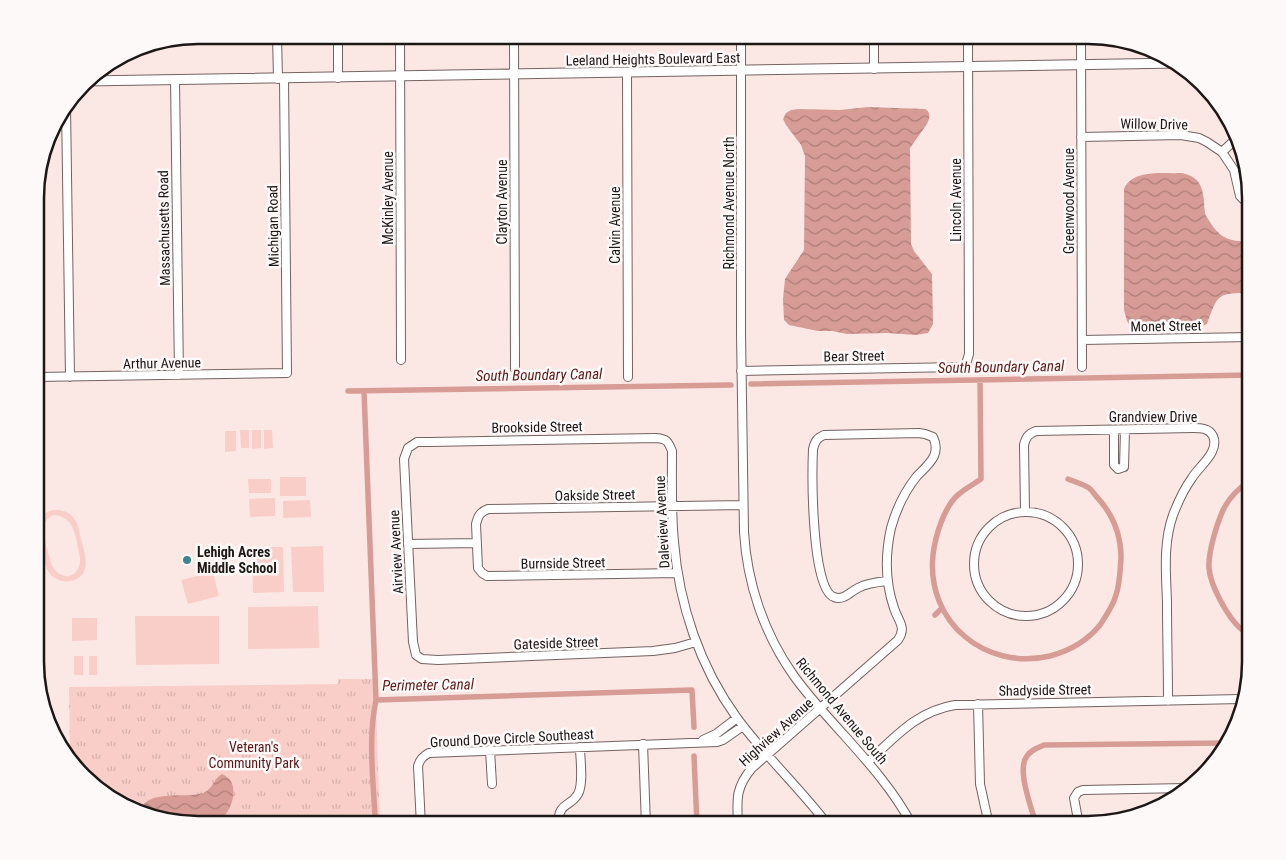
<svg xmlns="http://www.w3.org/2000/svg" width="1286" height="860" viewBox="0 0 1286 860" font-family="'Roboto Condensed',sans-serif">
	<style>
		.grass { fill: #f9cec9; fill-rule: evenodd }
		.park { fill: url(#park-tufts) }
		.water { fill: url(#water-waves) }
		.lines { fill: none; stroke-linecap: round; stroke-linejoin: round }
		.canal { stroke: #d79c95; stroke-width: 5.5 }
		.minor-casing { stroke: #736361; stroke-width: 10 }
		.major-casing { stroke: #736361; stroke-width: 11 }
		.minor { stroke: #fff; stroke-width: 8 }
		.major { stroke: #fff; stroke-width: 9 }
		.poi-dot { fill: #3e858e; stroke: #fdf9f8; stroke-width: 2 }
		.labels { text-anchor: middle; stroke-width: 5; stroke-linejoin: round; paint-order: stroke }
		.street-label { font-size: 14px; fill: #1d1716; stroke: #fdf9f8 }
		.poi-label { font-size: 14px; font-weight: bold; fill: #1d1716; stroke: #fdf9f8; text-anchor: start }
		.park-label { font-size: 14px; fill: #5b1514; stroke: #fdf9f8 }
		.water-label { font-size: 15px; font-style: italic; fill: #621b19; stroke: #fdf9f8 }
		.rim { fill: none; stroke: #1d1716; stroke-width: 2.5 }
	</style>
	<defs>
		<pattern id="park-tufts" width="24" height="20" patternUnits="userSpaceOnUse" patternTransform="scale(1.25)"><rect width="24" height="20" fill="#f9cec9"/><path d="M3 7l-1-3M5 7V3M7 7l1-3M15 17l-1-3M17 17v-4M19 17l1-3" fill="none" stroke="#d5b0ac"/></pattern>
		<pattern id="water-waves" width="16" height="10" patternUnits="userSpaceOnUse" patternTransform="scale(1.25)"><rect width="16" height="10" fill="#d79c95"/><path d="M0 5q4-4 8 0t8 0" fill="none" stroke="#ae7e79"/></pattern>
	</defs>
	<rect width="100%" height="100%" fill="#fbe8e5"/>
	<path class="grass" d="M240 430H249V448H241Z
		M252 430H261V448L252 449Z
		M264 430H272L273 448 264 449Z
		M225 431H236V451L225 452Z
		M280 477H306V496H280Z
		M248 479H271V493H249Z
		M275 498V516L250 517 249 499Z
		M310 500 311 517 283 518V501Z
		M53 510C59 510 65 510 71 515 78 521 79 530 81 539 85 554 93 576 71 581 62 583 52 578 48 571 45 566 38 540 37 533 37 530 37 525 39 522 41 515 46 512 53 510ZM54 515C76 516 76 541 80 558 81 574 67 583 55 570 51 566 50 558 48 552 45 539 37 522 54 515Z
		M323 546 324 592H293L291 547Z
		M252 547H283L284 592 253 593Z
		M213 572 219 596 188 604 181 580Z
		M318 606 319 648 248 649V607Z
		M135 616H219V664L136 665Z
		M72 618H97V640L72 641Z
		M74 656H83V675H74Z
		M89 656H97V675H89Z"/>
	<path class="park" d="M338 679H375L380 825H198L146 816 107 797 70 757 69 687 338 684Z"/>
	<path class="water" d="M868 107 925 109C931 112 930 118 927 124L910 148 911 244 914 251 932 274 933 324 928 333 916 335 887 333 847 334 832 331H818L789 325 784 320 783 299 785 279 804 250 805 156 801 145 786 125 783 119 786 113 791 110 799 109 840 110Z
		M1181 173C1197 176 1202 183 1204 200 1204 204 1204 208 1205 212 1205 215 1208 219 1210 222 1221 240 1231 241 1251 242V293C1218 293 1218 293 1207 324L1199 327 1166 322 1137 330 1132 329 1127 321 1124 310V189C1133 169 1162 174 1181 173Z
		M222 774C237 780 235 797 229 809 226 815 221 820 216 825H198L146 816 140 814C142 788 186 799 203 793 214 788 214 778 222 774Z"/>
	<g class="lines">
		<path class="canal" d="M980 380 981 479C974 484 966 488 959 494 944 506 935 537 933 555 926 622 985 671 1050 656 1069 651 1087 641 1100 625 1106 616 1113 606 1116 595 1120 583 1120 571 1121 558 1121 534 1113 514 1096 496 1094 494 1092 490 1089 488 1083 484 1075 482 1068 479
			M751 384 1251 375
			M348 391 731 385
			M364 391 376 700 692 690 694 727
			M1251 480C1240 487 1230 497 1224 508 1217 523 1208 552 1209 568 1210 585 1228 618 1241 629 1244 631 1247 633 1251 635
			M935 615 942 608
			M694 756 697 825
			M375 816C373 777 368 738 376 700
			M1036 825C1032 808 1016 770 1027 756 1031 750 1037 748 1044 745L1227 743"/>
		<defs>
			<path id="minor" d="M277 35 278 79
				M338 35V78
				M400 35 401 360
				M514 35 515 369
				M741 35V333L744 532C747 583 764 634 794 676 809 697 827 716 843 734 869 763 894 791 912 825
				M1081 35 1082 367
				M874 69V35
				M627 73 628 377
				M175 80 179 375
				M66 107 70 377
				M1081 137 1181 135 1199 138 1207 142 1222 152 1234 170 1240 196 1244 200 1251 201
				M1222 152 1236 139
				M1082 340 1251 337
				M741 371 961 367 966 364 969 354 968 35
				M36 377 287 373 284 79
				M1114 430V465L1118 469 1124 467 1125 430
				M1025 511 1024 445C1026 437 1028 434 1036 431L1193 428C1201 428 1209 428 1213 436 1220 452 1199 466 1192 478 1184 489 1178 502 1173 515 1163 543 1166 573 1167 602 1167 635 1168 668 1168 701
				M974 564a52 52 0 1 1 104 0a52 52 0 1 1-104 0Z
				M408 544 477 543
				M678 573 487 576 482 573 478 568 476 524C478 516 480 512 488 509L743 505
				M696 642 675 648 653 651 438 660 422 659 416 655 413 642 404 459 408 448 417 442H430L656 438C667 439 668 441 672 451 672 481 671 512 674 542 679 605 700 667 737 718 765 756 800 788 828 825
				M978 704 980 784 989 825
				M703 740 716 734 737 718
				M643 744 646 825
				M490 750 492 784
				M868 762C895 737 917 711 955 705L1241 699
				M421 825 418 766C420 759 423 756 429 753L717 742 723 740 743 726
				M558 825C559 800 569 809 578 794 584 783 580 759 580 747
				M738 825C737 800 735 788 752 768L898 640C907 627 898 621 894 608 885 582 885 555 891 528 896 510 905 491 917 476 923 470 931 463 934 456 937 449 936 443 933 437L925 434 919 433 824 435C817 438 815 441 813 449 812 472 811 590 834 597 844 601 851 591 858 588 867 583 878 582 888 581
				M1079 825 1074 798 1078 792 1083 790 1185 788"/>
			<path id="major" d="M86 81 1179 63"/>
		</defs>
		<use href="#minor" class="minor-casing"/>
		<use href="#major" class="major-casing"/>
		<use href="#minor" class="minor"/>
		<use href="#major" class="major"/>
	</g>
	<circle class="poi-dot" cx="187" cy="560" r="5"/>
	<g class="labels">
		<g class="street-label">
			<text transform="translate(653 59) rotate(-1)" y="5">Leeland Heights Boulevard East</text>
			<text transform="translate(1154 124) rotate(1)" y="5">Willow Drive</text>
			<text transform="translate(388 198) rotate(-90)" y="5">McKinley Avenue</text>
			<text transform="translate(956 200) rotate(-90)" y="5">Lincoln Avenue</text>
			<text transform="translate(1069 201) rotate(-90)" y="5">Greenwood Avenue</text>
			<text transform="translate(502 202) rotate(-90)" y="5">Clayton Avenue</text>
			<text transform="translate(729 203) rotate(-90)" y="5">Richmond Avenue North</text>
			<text transform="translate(615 225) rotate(-90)" y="5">Calvin Avenue</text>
			<text transform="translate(273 226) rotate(-91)" y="5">Michigan Road</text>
			<text transform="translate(164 228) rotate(-91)" y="5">Massachusetts Road</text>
			<text transform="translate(1166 326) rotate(-1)" y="5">Monet Street</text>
			<text transform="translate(854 356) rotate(-1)" y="5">Bear Street</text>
			<text transform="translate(162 363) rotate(-1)" y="5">Arthur Avenue</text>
			<text x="1153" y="422">Grandview Drive</text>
			<text transform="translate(537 427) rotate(-1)" y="5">Brookside Street</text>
			<text transform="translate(595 495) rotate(-1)" y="5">Oakside Street</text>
			<text transform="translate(662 522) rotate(-93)" y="5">Daleview Avenue</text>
			<text transform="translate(396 552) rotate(-93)" y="5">Airview Avenue</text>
			<text transform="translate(563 563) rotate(-1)" y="5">Burnside Street</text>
			<text transform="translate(556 643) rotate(-2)" y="5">Gateside Street</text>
			<text transform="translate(1045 690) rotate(-1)" y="5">Shadyside Street</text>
			<text transform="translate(842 711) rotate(50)" y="5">Richmond Avenue South</text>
			<text transform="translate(776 732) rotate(-42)" y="5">Highview Avenue</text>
			<text transform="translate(512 738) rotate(-3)" y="5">Ground Dove Circle Southeast</text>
		</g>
		<g class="poi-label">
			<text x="197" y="557">Lehigh Acres<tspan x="197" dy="16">Middle School</tspan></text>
		</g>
		<g class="park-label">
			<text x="254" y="752">Veteran's<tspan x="254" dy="16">Community Park</tspan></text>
		</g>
		<g class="water-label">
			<text transform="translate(1001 367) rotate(-1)" y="5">South Boundary Canal</text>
			<text transform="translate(539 375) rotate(-1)" y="5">South Boundary Canal</text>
			<text transform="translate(428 685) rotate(-1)" y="5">Perimeter Canal</text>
		</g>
	</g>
	<path d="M0 0H1286V860H0ZM198 44H1088A154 154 0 0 1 1242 198V662A154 154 0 0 1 1088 816H198A154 154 0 0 1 44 662V198A154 154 0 0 1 198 44Z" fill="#fdf9f8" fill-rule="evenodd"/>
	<path class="rim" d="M198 44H1088A154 154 0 0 1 1242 198V662A154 154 0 0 1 1088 816H198A154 154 0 0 1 44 662V198A154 154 0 0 1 198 44Z"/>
</svg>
